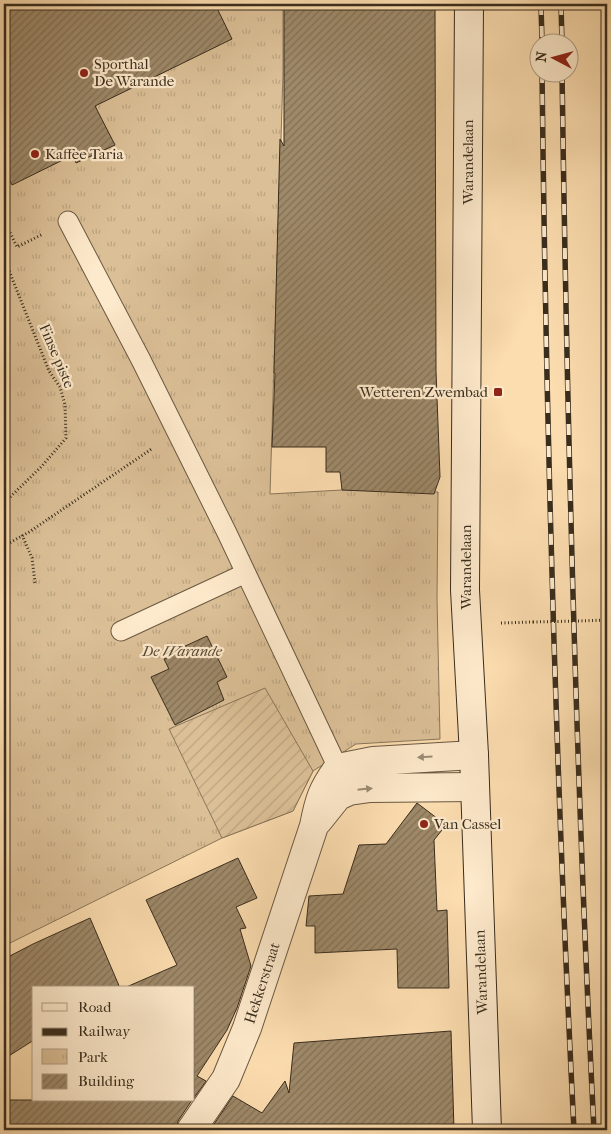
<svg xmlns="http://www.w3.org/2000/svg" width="611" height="1134" viewBox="0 0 611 1134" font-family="'IM FELL French Canon',serif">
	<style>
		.park { fill: url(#park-tufts); stroke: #8a765a }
		.garden { fill: url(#garden-furrows); stroke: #8a765a }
		.building { fill: url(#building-hatch); stroke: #392d1d }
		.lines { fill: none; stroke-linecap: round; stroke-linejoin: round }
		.lane-casing { stroke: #6a5942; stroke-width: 21 }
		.street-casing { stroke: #6a5942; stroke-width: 30 }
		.secondary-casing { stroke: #392d1d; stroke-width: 30 }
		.path { stroke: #392d1d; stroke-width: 3; stroke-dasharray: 1 2.5; stroke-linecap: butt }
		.lane { stroke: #fde9cb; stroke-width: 19 }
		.street { stroke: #fde9cb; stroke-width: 28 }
		.secondary { stroke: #fde9cb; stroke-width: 28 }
		.rail-casing { stroke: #392d1d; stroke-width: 5.5 }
		.rail { stroke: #fde9cb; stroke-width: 4; stroke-dasharray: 11; stroke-linecap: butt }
		.path-bridge { stroke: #392d1d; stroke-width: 3; stroke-dasharray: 1 2.5; stroke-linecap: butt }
		.oneway { fill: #9b8b74 }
		.poi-dot { fill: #8f2418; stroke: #fde9cb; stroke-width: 2 }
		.labels { text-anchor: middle; stroke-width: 4.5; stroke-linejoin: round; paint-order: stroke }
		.poi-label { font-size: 15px; fill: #392d1d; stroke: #fde9cb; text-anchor: start }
		.street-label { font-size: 15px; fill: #392d1d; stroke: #fde9cb }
		.park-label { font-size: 15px; font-style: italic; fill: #594a35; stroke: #fde9cb }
	</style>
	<defs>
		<pattern id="park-tufts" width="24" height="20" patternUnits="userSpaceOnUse" patternTransform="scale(1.25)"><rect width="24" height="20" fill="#dbbf96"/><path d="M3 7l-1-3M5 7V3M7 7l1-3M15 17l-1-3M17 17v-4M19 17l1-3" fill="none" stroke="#bda481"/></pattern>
		<pattern id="garden-furrows" width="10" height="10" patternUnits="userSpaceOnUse" patternTransform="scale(1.25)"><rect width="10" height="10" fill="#dbbf96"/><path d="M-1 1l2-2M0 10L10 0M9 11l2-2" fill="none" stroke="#bda481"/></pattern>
		<pattern id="building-hatch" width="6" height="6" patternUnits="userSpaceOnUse" patternTransform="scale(1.25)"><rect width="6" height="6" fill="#9e8969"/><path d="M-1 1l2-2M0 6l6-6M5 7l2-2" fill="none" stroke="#827056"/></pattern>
	</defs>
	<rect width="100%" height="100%" fill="#fcddaf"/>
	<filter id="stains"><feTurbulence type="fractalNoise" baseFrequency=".004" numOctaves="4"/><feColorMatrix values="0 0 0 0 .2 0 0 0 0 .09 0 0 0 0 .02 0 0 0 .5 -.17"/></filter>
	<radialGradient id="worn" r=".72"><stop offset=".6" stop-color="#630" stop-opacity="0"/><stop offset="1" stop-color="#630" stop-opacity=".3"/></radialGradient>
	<path class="park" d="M4 4H283V74L270 494 342 490 438 492 437 599 440 739 356 744 313 771 293 811 222 838 4 946Z"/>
	<path class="garden" d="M265 688 313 771 293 811 222 838 169 729Z"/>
	<path class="building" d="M4 4H215L232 39 95 106 115 145 76 163 73 155 12 185 4 169Z
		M284 4H435L436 371 440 477 434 494 342 490 340 472H326V447H272L275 373H274L280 139 284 146Z
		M207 636 227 677 217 682 224 700 175 725 151 677 169 669 164 659 169 657 168 654Z
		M417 803 446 825 434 840 437 911 447 910 449 988H398L397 949 315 953V926H306L309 896 343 894 359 845 386 844Z
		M238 858 257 898 236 907 246 928 240 929 251 966 237 1008 227 1030 197 1076 206 1081 194 1098V988H124L177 965 146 900Z
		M90 918 120 988H34V1040L4 1059V959L33 944Z
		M451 1031 454 1130H210L233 1096 262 1113 285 1081 289 1093 294 1043Z
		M4 1100H192L178 1121 176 1130H4Z"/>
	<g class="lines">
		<defs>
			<path id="lane" d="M68 221 141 360 227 533 338 768
				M121 631 246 573"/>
			<path id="street" d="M318 821 338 796 349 791 370 788 474 787
				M191 1130 226 1079 247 1028 314 826C319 800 322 790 338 768L373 761 474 755"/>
			<path id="secondary" d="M469 4 465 590 474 755 487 1130"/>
		</defs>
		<use href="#lane" class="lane-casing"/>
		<use href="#street" class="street-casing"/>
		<use href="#secondary" class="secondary-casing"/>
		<path class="path" d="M4 220 17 247 43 234
			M4 258 49 371 60 387 65 405 66 438 42 466 4 503
			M22 535 32 558 35 583
			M4 546 29 532 153 448
			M578 621 607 620
			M501 623 533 622"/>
		<use href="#lane" class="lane"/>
		<use href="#street" class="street"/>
		<use href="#secondary" class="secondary"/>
		<defs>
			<path id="rail" d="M541 4 542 42
				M561 4 562 42
				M542 72C546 425 556 778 574 1130
				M562 72C567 425 576 778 594 1130"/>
		</defs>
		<use href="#rail" class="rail-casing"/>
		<use href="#rail" class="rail"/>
		<path class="path-bridge" d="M533 622 578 621"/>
	</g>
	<defs><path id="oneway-solid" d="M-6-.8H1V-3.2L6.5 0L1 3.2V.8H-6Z" transform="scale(1.25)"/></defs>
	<g class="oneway">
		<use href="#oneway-solid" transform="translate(425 757) rotate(177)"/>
		<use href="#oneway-solid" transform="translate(365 789) rotate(-6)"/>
	</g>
	<g class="poi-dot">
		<circle cx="84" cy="73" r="5"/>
		<circle cx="35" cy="154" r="5"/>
		<rect x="493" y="387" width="10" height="10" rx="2.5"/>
		<circle cx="424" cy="824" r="5"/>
	</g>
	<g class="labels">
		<g class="poi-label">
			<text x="94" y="69">Sporthal<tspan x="94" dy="17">De Warande</tspan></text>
			<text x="45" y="159">Kaffee Taria</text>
			<text x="488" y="397" text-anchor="end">Wetteren Zwembad</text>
			<text x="434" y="829">Van Cassel</text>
		</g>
		<g class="street-label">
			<text transform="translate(468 162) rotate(-90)" y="5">Warandelaan</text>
			<text transform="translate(57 356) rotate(67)" y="5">Finse piste</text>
			<text transform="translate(466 567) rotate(-90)" y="5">Warandelaan</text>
			<text transform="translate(481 972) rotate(-92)" y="5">Warandelaan</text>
			<text transform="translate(262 983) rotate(-72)" y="5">Hekkerstraat</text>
		</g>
		<g class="park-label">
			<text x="182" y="656">De Warande</text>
		</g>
	</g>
	<rect width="611" height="1134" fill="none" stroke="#fcddaf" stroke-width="20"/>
	<rect x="5" y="5" width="601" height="1124" fill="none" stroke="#392d1d" stroke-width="2.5"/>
	<rect x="10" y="10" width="591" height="1114" fill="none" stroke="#392d1d"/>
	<rect x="32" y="986" width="162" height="115" fill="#fde9cb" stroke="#af9e85"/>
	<rect x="42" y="1003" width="25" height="8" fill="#fde9cb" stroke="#af9e85"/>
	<text x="78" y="1012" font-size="15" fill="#392d1d">Road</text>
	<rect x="42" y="1028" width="25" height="8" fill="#392d1d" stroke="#af9e85"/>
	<text x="78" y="1036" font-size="15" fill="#392d1d">Railway</text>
	<rect x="42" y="1049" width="25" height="15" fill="url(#park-tufts)" stroke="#af9e85"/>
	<text x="78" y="1062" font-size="15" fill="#392d1d">Park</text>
	<rect x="42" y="1074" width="25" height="15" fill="url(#building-hatch)" stroke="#af9e85"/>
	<text x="78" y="1086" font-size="15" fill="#392d1d">Building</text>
	<g transform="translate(554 58) rotate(276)"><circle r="24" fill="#fde9cb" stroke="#af9e85"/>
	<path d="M0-4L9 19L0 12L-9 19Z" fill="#8f2418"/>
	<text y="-8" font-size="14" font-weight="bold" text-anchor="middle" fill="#392d1d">N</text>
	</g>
	<rect width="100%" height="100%" filter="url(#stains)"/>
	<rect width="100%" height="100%" fill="url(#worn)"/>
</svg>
